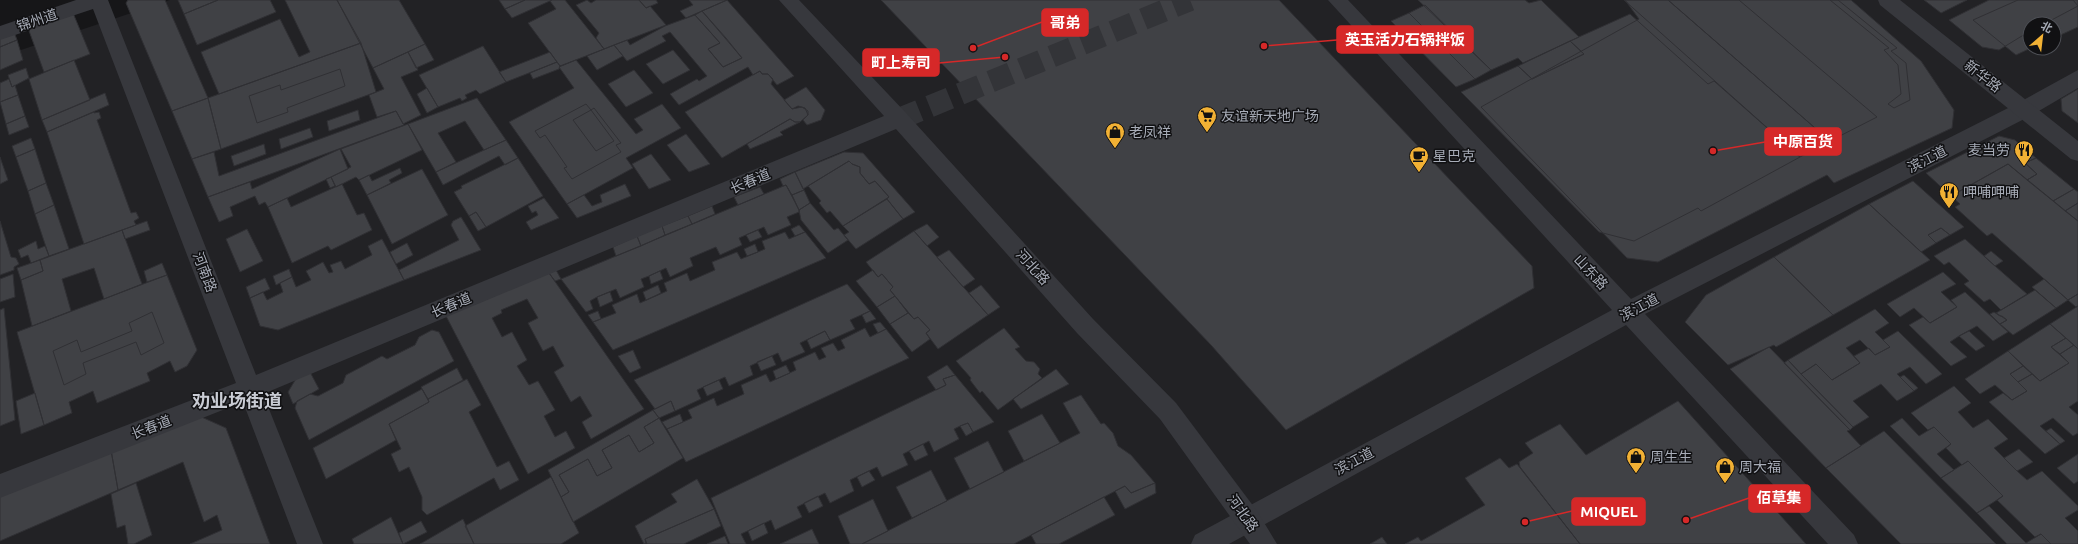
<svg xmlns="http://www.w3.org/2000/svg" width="2078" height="544" viewBox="0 0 2078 544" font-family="Ubuntu,'Noto Sans SC',sans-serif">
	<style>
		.built { fill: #222225; fill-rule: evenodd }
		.building { fill: #404145; stroke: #303034 }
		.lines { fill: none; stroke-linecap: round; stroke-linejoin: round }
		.tertiary-tunnel { stroke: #333438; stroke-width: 22; stroke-dasharray: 22 11; stroke-linecap: butt }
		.pedestrian { fill: #37383d; fill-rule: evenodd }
		.tertiary { fill: #37383d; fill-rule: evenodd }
		.labels { text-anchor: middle; stroke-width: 3; stroke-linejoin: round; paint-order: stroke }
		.street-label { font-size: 14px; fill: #a8adb8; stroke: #111113 }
		.poi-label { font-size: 14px; fill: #a8adb8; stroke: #111113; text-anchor: start }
		.district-label { font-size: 18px; font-weight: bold; fill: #c9ccd4; stroke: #111113 }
		.leader { fill: none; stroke: #d62828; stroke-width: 1.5 }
		.callout-dot { fill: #d62828; stroke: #111113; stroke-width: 1.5 }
		.callout { fill: #d62828; stroke: #d62828; stroke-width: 1.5 }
		.callout-label { font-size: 15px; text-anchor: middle; font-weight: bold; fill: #fff }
	</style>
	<rect width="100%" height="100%" fill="#161618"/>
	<path class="built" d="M170 0H2078V544H0V57ZM2030 24H2054V48H2030Z"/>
	<path class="building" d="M128 0H165L208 98 172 111 126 3Z
		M178 0H218L184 14Z
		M218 0H270L276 12 197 45 184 14Z
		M285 0H337L361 43 219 94 201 52 280 19 299 57 310 52Z
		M337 0H399L425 44 373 68Z
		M499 0H525L505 9Z
		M525 0H552L512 18 505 9Z
		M552 0H565L604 49 560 66 528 23 556 9 550 1Z
		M587 0 591 3 596 0H639L646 8 650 6 666 25 604 49 596 38 599 33 576 5Z
		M639 0H656L658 3 646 8Z
		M689 0H727L686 18 680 11 693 5Z
		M727 0 794 76 777 85 768 74H762L760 71 753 75 748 67 679 105 670 94 697 79 699 81 707 76 670 32 662 36 666 41 627 61 614 45 627 40 630 45 665 26 695 15 720 43 708 49 723 67 742 58 702 11Z
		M881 0H1279L1532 266 1534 288 1286 430 1211 345Z
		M1418 0H1525L1529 3 1541 0 1579 37 1523 63 1518 58 1491 70Z
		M1624 0H1668L1830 141 1800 157Z
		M1625 0H1851L1921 61 1954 110 1952 128 1834 183 1827 175 1658 262 1627 258 1481 107 1639 19Z
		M1668 0H1739L1877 117 1830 141Z
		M1830 0H1838L1897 48 1891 51 1906 63 1910 100 1894 108 1888 104 1901 94 1898 65 1884 50 1889 48Z
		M1924 0H1967L1941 13Z
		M1989 0H2073L2078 6 2044 24H2030V31L1999 50 1982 47 1949 20Z
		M2018 0H2078V27L2054 38V24H2030L2031 48 2016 55 1973 20Z
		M1425 5 1491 70 1475 79 1409 13Z
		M702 11 726 38 742 58 723 67 708 49 720 43 695 15Z
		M73 13 90 54 44 72 28 28Z
		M1409 13 1475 79 1456 87 1391 21Z
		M1630 14 1708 84 1714 81 1800 157 1701 211 1698 208 1634 241 1599 232 1461 92 1518 66 1532 79 1584 54 1570 41Z
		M14 32 17 40 0 47V37Z
		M17 40 23 60 0 70V47Z
		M1570 41 1584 54 1532 79 1518 66Z
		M361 43 376 92 221 149 208 98Z
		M425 44 434 60 416 68 408 52Z
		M614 45 623 56 597 70 587 56Z
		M483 46 506 82 480 94 476 90 465 95 467 98 462 101 460 98 438 107 419 75Z
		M673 50 690 70 663 84 646 64Z
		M408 52 418 70 401 77 421 115 403 124 396 111 377 117 369 95 384 89 373 68Z
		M550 52 557 62 506 82 499 72Z
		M74 60 90 100 42 120 29 79Z
		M576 60 636 134 643 130 634 119 662 104 681 128 626 158 633 168 567 204 509 122 574 88 559 67Z
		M557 62 560 66 559 69 533 79 530 73Z
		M26 68 29 78 12 87 8 75Z
		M340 69 345 86 287 108 288 112 257 123 249 96 280 85 281 90Z
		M634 70 653 93 626 107 608 84Z
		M760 71 762 74H768L773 79 771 84 792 109 802 107 808 111V115L800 122H795L790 119 722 158 685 112Z
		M9 79 12 87 15 85 18 95 0 102V83Z
		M806 87 825 110 821 120 807 125 803 120 808 115 805 108 798 106 792 109 784 100Z
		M427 88 438 107 427 113 417 94Z
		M2078 89V123L2062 111 2061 99Z
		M105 93 109 105 47 132 42 120Z
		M18 95 25 116 6 124 0 102Z
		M208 98 221 149 192 159 172 111Z
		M477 98 506 140 484 150 465 121 438 133 456 162 436 172 408 124Z
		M586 104 591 110 594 108 621 143 616 145 621 152 572 179 564 168 567 167 545 135 540 138 535 131Z
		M358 110 360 120 329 131 327 121Z
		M591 110 614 141 596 151 573 120Z
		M396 111 404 125 208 197 192 159 214 152 219 176Z
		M94 112V113L99 112 101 118 97 120 131 213 136 212 139 218 134 221 136 225 84 244 47 132Z
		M25 116 29 127 9 135 6 124Z
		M790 119 795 122H800L780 132 783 135 750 149 747 144Z
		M408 124 422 150 359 180 356 177 336 187 331 177 351 167 341 149Z
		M310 128 313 137 281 149 279 139Z
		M686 134 710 164 689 172 667 145Z
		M1999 136 2015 140 2036 158 2025 163 2037 174 2027 180 2008 164 1951 196 1926 173Z
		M31 138 35 149 16 157 12 146Z
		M506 140 518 158 505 165 499 156 443 185 436 172Z
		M264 144 266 154 234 166 231 156Z
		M35 149 46 183 28 191 16 157Z
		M340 149 348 169 268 207 265 202 259 205 255 196 230 207 233 216 219 222 208 197 250 182 252 189Z
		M844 152 863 153 915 212 903 219 887 199 889 197 875 181 869 184 860 173V167L852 164 849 161 803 189 795 172Z
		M651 154 671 180 649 189 632 164Z
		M0 157 8 180 0 184Z
		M518 158 543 196 486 227 476 212 469 216 454 192 462 188 461 186Z
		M2036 158 2074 189 2053 201 2027 180 2037 174 2025 163Z
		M849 161 852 164 860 167V173L869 184 875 181 889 197 843 226 830 211 827 213 819 203 821 201 808 186Z
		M2008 164 2078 221V294L2068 300 1992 233 1987 236 1955 207 1960 204 1951 196Z
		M400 168 402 173 389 180 391 183 367 195 359 180 369 175 372 181Z
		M422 169 448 215 392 244 367 195Z
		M795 172 804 190 792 195 786 185 783 186 780 179Z
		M331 177 335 186 330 188 326 179Z
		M1913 181 1964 227 1950 235 1941 228 1928 235 1936 243 1921 252 1869 204Z
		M46 183 54 205 35 214 28 191Z
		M342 184 357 215 364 213 372 230 331 250 328 246 292 263 268 207 287 198 291 207Z
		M625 184 631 196 577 218 567 204 584 195 592 206 602 202 600 195Z
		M786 185 799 210V212L787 217 791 225 768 235 764 227 739 238 742 245 720 255 716 247 690 258 693 266 670 277 666 268 649 276 641 279 644 287 620 298 616 289 597 297 590 301 593 309 586 312 561 279Z
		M760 187 764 194 738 205 734 197Z
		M2074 189 2078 192V203L2065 211 2053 201Z
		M804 190 810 203 799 210 792 195Z
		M544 198 559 218 531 230 526 222 538 215 536 211 532 213 528 206Z
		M887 199 903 219 856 249 844 235 849 232 843 226Z
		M810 203 834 230 838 228 848 240 828 253 801 220 799 210Z
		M2078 203V221L2065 211Z
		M1869 204 1930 260 1833 315 1774 257Z
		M54 205 69 249 49 256 35 214Z
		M712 206 715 214 692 224 688 216Z
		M476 212 486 227 478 231 469 216Z
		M688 216 692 224 665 235 662 226Z
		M461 217 481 250 404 280 399 270 459 240 451 225 453 221Z
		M0 221 11 257 16 258 19 264 14 267V270L0 275Z
		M147 221 150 230 125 239 122 230Z
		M927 224 939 237 927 246 914 231Z
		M799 225 805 232 795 236 791 229Z
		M662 226 665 235 641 246 637 236Z
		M1941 228 1950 235 1936 243 1928 235Z
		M247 229 263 261 240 272 226 239Z
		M122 230 142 284 104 299 94 268 62 279 71 311 32 326 21 280 43 271 40 260Z
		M758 230 762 237 750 242 746 235Z
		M914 231 988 315 938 349 926 333 930 330 918 317 914 319 890 290 893 287 882 274 878 277 866 262Z
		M785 232 789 239 805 232 826 258 613 350 593 322 616 313 612 305 637 294 640 303 667 291 664 283 687 273 690 281 715 270 712 262 737 252 741 259 765 249 762 241Z
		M637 236 641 246 616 256 613 247Z
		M382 239 404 280 278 330 260 326 250 298 263 292 267 300 283 292 280 283 292 277 296 287 311 280 306 271 323 262 329 273 333 272 330 265 341 261 345 269 372 255 368 246Z
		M1965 239 1995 266 2027 294 2001 310 1990 299 1984 302 1964 284 1969 281 1949 262 1944 265 1934 256Z
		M36 241 38 249 45 246 49 256 31 263 28 255 21 258 18 250Z
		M407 243 413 255 396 264 390 252Z
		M755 244 758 252 747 256 744 249Z
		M949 250 975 279 963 287 937 257Z
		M1991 251 2003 261 1995 266 1984 256Z
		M1774 257 1833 315 1776 347 1774 345 1728 365 1685 322 1706 295Z
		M40 260 43 271 21 280 17 268Z
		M162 263 167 275 147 282 144 271Z
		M289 269 292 277 276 285 273 276Z
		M556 270 561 279 555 281 549 273Z
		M873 270 878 277 882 274 893 287 890 290 895 296 877 307 856 281Z
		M660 271 663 279 651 284 649 276Z
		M1943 272 1956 284 1941 292 1957 307 1930 323 1914 308 1900 317 1887 304Z
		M549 273 644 409 591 439 582 422 592 416 580 396 571 402 554 372 564 366 553 346 543 351 528 323 538 318 527 299 501 310 502 313 492 318 502 337 512 332 527 360 517 366 529 385 538 381 555 410 544 416 555 437 566 431 575 448 528 474 446 316Z
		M13 274 15 297 0 302V279Z
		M167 275 197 350 187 366 175 372 170 361 147 373 150 381 97 403 93 391 69 402 72 413 44 425 17 332Z
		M265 278 270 289 250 298 246 287Z
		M2044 279 2068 300 2056 308 2032 287Z
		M847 284 870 311 850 320 855 329 830 340 825 331 800 343 805 352 782 362 778 353 750 366 753 375 729 386 725 377 697 390 701 399 675 411 671 401 655 409 634 380Z
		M658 285 661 293 646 300 643 292Z
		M981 285 1000 307 988 315 969 293Z
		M2035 290 2056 308 2013 335 2000 324 2007 320 1996 313Z
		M610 292 613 301 600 307 597 297Z
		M1965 292 2008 332 1993 341 1977 326 1959 336 1950 342 1967 357 1951 366 1909 325 1923 317 1930 323 1957 307 1951 300Z
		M2078 294V306L2076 307 2068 300Z
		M895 296 908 313 890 324 877 307Z
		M2078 306V349L2050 324Z
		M4 308 15 420 0 426V310Z
		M1875 309 1889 323 1875 332 1890 347 1875 355 1860 340 1846 348 1860 363 1832 380 1816 364 1801 374 1788 360Z
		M598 311 601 319 593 322 588 315Z
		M870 311 876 319 866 323 862 315Z
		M152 312 164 343 141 355 136 342 83 363 86 374 64 385 53 351 77 340 81 352 132 331 129 323Z
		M1994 312 2000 316H2002L2007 320 2000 324 1990 314Z
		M908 313 914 319 918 317 930 330 926 333 930 339 912 352 890 324Z
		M880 322 886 329 878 333 873 324Z
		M2050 324 2066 338 2051 347 2069 363 2040 381 2008 351Z
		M865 328 870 337 886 329 909 358 686 462 667 429 692 418 688 410 714 398 717 406 744 394 741 385 766 374 770 382 796 370 793 362 815 352 819 360 826 357 821 348 833 343 838 351 845 348 841 340Z
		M1004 328 1020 347 1015 349 1026 361 1034 362 1040 369 1038 374 1042 378 998 410 982 391 980 393 970 380 971 378 956 361Z
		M432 330 439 332 454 361 309 440 295 408 297 401 310 394 318 396 343 383 346 375 382 356 387 359 415 345 419 337Z
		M825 331 830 340 811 349 807 340Z
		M1898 331 1942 374 1926 384 1910 367 1897 374 1914 391 1897 401 1881 384 1853 401 1869 417 1853 427 1801 374 1816 364 1832 380 1860 363 1854 356 1869 348 1875 355 1890 347 1883 340Z
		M1969 331 1985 346 1976 351 1959 336Z
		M2066 338 2074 345 2060 354 2051 347Z
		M2074 345 2078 349V401L2069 407 2078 415V433L2073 436 2053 418 2040 426 2060 444 2045 454 1989 402 2003 393 2012 400 2027 391 2018 382 2032 374 2040 381 2069 363 2060 354Z
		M1769 347 1850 430 1847 431 1861 446 1826 468 1730 369Z
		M633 350 641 368 630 373 618 356Z
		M2008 351 2023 366 2010 374 2027 391 2012 400 1995 385 1980 394 1965 379Z
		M772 356 776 365 761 371 757 362Z
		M1788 360 1801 374 1853 427 1850 430 1784 363Z
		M786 365 790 373 776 379 773 371Z
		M947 365 955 375 943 379 946 385 936 390 927 377Z
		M2023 366 2032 374 2018 382 2010 374Z
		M457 368 463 380 428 399 421 387Z
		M1056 369 1069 384 1021 409 1013 399Z
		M310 372 319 389 293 404 288 392 297 377Z
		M955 375 994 422 973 432 968 423 960 426 954 429 959 439 934 452 929 441 903 454 908 465 882 477 877 467 850 480 854 491 830 503 825 493 797 507 802 517 775 530 771 520 741 534 746 544H730L711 498 946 385 943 379Z
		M1904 375 1918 388 1914 391 1900 377Z
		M467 379 481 405 469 412 497 467 509 461 519 480 500 490 494 478 427 515 422 510V497L409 467 399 472 391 454 401 449 389 424 429 402 428 399Z
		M719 380 723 389 707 396 703 387Z
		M1954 386 1971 403 1958 412 1973 428 1988 419 2008 439 1994 448 2017 471 2027 480 2042 471 2078 506V510L2065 518 2078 531V544H2051L2041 534 2035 537 1997 500 2003 496 1968 461 1962 465 1946 448 1951 444 1934 427 1928 430 1911 413Z
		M422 389 429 402 389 424 396 440 326 479 313 448Z
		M35 393 44 425 21 434 16 401Z
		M1081 395 1101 424 1104 423 1113 433 1118 446 1131 455 1155 483 1131 493 1125 486 1014 544H862L1080 433 1063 403Z
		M671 401 675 411 659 418 653 410Z
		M1678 401 1806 544H1580L1520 467 1519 462 1533 453 1525 443 1560 424 1586 455Z
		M653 410 659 418 644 427 654 443 639 452 629 435 602 450 612 468 597 476 588 459 559 475 569 492 561 497 548 470Z
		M680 414 683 422 667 429 662 422Z
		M1042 414 1060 443 1024 461 1008 431Z
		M197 415 226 428 270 544H190L222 530 217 515 204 522 183 462 118 490 111 450Z
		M659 418 683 458 573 522 561 497 569 492 559 475 588 459 597 476 612 468 602 450 629 435 639 452 654 443 644 427Z
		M1902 418 1919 436 1934 427 1951 444 1937 454 1954 470 1941 478 1890 426Z
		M968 423 973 432 966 436 960 426Z
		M2051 428 2065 441 2060 444 2046 431Z
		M1884 431 1996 544H1901L1826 468Z
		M988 441 1004 472 970 489 954 458Z
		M923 444 928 455 915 461 909 451Z
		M2019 449 2033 462 2017 471 2004 458Z
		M111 450 118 490 0 541V496Z
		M2078 454V481L2074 484 2057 468Z
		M1500 458 1509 468 1517 464 1580 544H1405L1418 537 1421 541 1485 505 1465 478Z
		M1968 461 2003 496 1977 513 1941 478Z
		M931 470 947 501 912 518 896 487Z
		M869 471 875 480 862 487 857 477Z
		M551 477 579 533 561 544H474L465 526Z
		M697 479 714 509 645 539 646 543 644 544 635 526 677 502 671 494Z
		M136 483 152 535 134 544H128L125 525 117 528 111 494Z
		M1155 483 1156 493 1125 509 1115 491 1125 486 1131 493Z
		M818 496 823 506 809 513 804 503Z
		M1104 497 1115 515 1059 544H1036L1031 535Z
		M873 499 888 531 862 544H850L838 516Z
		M1989 506 2026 543 2041 534 2051 544H2007L1977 513Z
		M714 509 721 526 684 544H647L645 539Z
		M391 517 403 544H354L352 539Z
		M463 519 474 544H420Z
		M421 521 427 532 403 544 399 533Z
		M764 523 768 533 752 541 748 531Z
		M812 529 819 544H780Z
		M725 536 728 544H707Z
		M1382 537 1387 544H1370Z"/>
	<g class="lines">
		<path class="tertiary-tunnel" d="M899 119 1190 0"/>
		<path class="pedestrian" d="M1328 0H1348L1631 299 2018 103 2078 70V88L2032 115 1645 314 1854 535 1858 544H1828L1626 325 1229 544H1191L1195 535 1612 310Z"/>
		<path class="tertiary" d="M76 0H108L256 375 884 116 779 0H799L906 113 1093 319 1176 403 1257 511 1277 544H1250L1160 419 1077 333 896 129 263 394 323 544H297L243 402 0 498V474L236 383 93 9 0 40V26Z
			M1878 0H1900L2078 141V161L2071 159 1880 5Z"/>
	</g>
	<defs>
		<symbol id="supermarket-pin" viewBox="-11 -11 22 30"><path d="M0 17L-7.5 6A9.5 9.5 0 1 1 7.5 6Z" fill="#f2b134" stroke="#111113"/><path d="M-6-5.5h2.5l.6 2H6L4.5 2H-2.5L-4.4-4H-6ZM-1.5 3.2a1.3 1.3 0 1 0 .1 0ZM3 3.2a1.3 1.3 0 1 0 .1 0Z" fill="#111"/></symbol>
		<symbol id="shop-pin" viewBox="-11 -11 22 30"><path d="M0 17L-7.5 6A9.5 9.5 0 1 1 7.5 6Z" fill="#f2b134" stroke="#111113"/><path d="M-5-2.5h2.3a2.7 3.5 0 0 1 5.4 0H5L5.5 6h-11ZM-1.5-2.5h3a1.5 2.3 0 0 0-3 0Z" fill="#111"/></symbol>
		<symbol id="restaurant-pin" viewBox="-11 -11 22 30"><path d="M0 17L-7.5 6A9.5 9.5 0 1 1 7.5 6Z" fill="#f2b134" stroke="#111113"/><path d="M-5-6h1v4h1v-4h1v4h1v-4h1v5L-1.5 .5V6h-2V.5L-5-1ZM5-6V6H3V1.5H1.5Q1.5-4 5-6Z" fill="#111"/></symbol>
		<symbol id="cafe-pin" viewBox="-11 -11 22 30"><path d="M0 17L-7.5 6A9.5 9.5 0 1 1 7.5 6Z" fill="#f2b134" stroke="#111113"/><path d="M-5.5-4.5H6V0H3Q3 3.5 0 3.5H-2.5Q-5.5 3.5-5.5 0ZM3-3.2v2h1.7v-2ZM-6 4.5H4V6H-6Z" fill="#111"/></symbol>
	</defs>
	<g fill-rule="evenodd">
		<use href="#supermarket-pin" x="1196" y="105" width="22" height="30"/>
		<use href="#shop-pin" x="1104" y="121" width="22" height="30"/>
		<use href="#restaurant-pin" x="2013" y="139" width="22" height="30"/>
		<use href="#cafe-pin" x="1408" y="145" width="22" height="30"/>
		<use href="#restaurant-pin" x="1938" y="181" width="22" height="30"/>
		<use href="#shop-pin" x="1625" y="446" width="22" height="30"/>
		<use href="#shop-pin" x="1714" y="456" width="22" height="30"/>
	</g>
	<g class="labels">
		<g class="street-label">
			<text transform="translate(37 20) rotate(-19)" y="5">锦州道</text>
			<text transform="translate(1983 76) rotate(38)" y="5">新华路</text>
			<text transform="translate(1927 159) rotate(-27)" y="5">滨江道</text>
			<text transform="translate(750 181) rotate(-23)" y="5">长春道</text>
			<text transform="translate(1033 267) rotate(48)" y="5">河北路</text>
			<text transform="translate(205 272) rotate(69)" y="5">河南路</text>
			<text transform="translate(1591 272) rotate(47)" y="5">山东路</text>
			<text transform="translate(451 305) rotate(-23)" y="5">长春道</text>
			<text transform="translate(1639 307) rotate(-28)" y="5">滨江道</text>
			<text transform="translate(151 427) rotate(-21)" y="5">长春道</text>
			<text transform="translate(1354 461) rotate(-28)" y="5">滨江道</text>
			<text transform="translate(1243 513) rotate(55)" y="5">河北路</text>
		</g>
		<g class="poi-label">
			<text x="1221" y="121">友谊新天地广场</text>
			<text x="1129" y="137">老凤祥</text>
			<text x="2010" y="155" text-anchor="end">麦当劳</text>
			<text x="1433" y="161">星巴克</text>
			<text x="1963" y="197">呷哺呷哺</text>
			<text x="1650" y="462">周生生</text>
			<text x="1739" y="472">周大福</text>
		</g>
		<g class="district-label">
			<text x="237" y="407">劝业场街道</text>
		</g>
	</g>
	<path class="leader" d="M973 48L1042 22M1264 46L1337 40M1005 57L939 63M1713 151L1765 142M1686 520L1749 498M1525 522L1572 511"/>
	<g class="callout-dot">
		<circle cx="973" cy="48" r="4"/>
		<circle cx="1264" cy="46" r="4"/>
		<circle cx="1005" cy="57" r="4"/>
		<circle cx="1713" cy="151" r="4"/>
		<circle cx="1686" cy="520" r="4"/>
		<circle cx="1525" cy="522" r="4"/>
	</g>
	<g class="callout">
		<rect x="1042" y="9" width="46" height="27" rx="4"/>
		<rect x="1337" y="26" width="136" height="27" rx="4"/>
		<rect x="863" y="49" width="76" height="27" rx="4"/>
		<rect x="1765" y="128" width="76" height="27" rx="4"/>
		<rect x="1749" y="485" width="61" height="27" rx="4"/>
		<rect x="1572" y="498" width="73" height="27" rx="4"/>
	</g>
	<g class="callout-label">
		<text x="1065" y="28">哥弟</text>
		<text x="1405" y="45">英玉活力石锅拌饭</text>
		<text x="901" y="68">町上寿司</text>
		<text x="1803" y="147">中原百货</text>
		<text x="1779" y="503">佰草集</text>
		<text x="1609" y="517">MIQUEL</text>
	</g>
	<g transform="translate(2042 36) rotate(28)"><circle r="19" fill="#111113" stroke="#4d4f55"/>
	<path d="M0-3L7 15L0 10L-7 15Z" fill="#f2b134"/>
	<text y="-6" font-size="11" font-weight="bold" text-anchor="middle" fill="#a8adb8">北</text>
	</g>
</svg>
